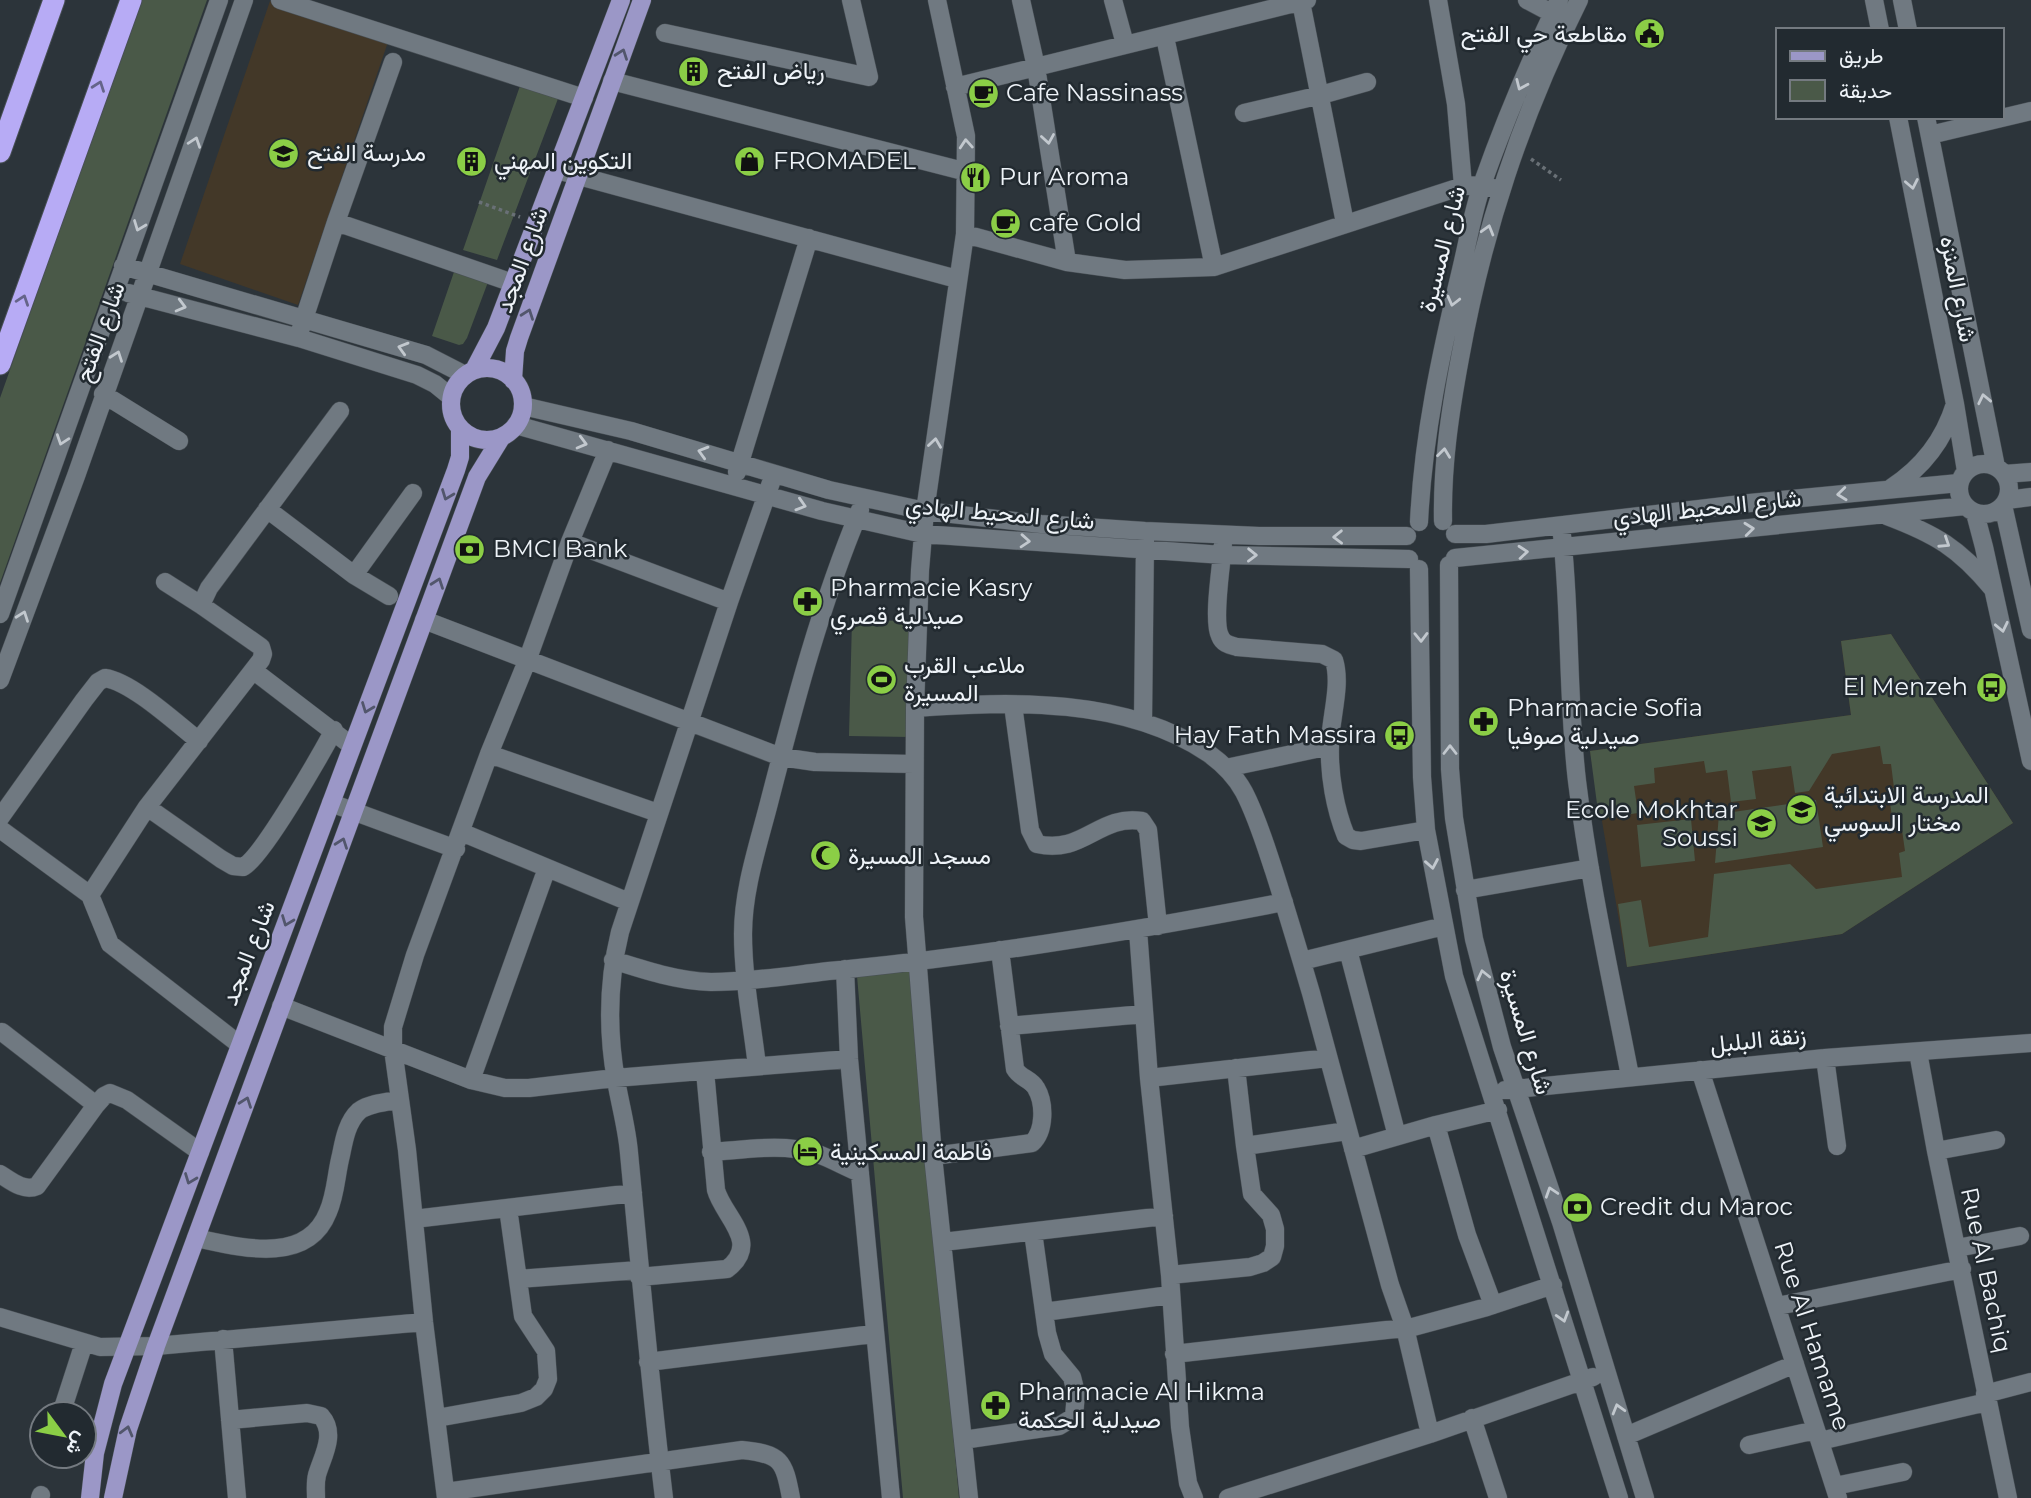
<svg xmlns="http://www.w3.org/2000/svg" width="2031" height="1498" viewBox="0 0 2031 1498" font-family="Montserrat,Vazirmatn,sans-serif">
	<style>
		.education { fill: #433828 }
		.green { fill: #4a5948 }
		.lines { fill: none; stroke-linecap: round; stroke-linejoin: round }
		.minor-casing { stroke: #484f55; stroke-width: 19 }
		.major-casing { stroke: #484f55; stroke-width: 19 }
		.highway-casing { stroke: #484f55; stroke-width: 23 }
		.path { stroke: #697076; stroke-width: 3.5; stroke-dasharray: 3.5 3.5; stroke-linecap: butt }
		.minor { stroke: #707981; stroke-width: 18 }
		.major { stroke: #9b97c7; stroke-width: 18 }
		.highway { stroke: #b7abf5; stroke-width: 21 }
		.oneway { stroke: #52566c }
		.oneway2 { stroke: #c2c8ce }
		.oneway3 { stroke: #656489 }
		.labels { text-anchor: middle; stroke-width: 5; stroke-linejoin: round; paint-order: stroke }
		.poi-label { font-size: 24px; fill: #eef3f8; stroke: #222a30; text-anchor: start }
		.street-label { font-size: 24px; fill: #eef3f8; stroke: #222a30 }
	</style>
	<rect width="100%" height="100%" fill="#2c343a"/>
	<path class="education" d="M270 1 388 42 298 305 180 264Z
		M1891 634 2013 823 1842 934 1627 967 1590 751 1851 715 1841 641Z"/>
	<path class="green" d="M141 0H207L0 583V398Z
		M521 83 559 96 497 260 463 250Z
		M455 269 488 282 467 338 463 344 459 345 432 336Z
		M852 620 913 621 910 737 849 736Z
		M1891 634 2013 823 1842 934 1627 967 1618 904 1641 900 1649 947 1708 937 1714 874 1790 864 1816 889 1902 877 1899 853 1905 851 1902 830 1894 831 1888 789 1894 788 1891 764H1883L1880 746 1832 754 1809 791 1795 793 1791 766 1752 771 1756 799 1731 802 1727 770 1706 773 1704 761 1654 768 1655 783 1634 786 1638 813 1599 819 1590 751 1851 715 1841 641Z
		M1816 800 1823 847 1715 863 1719 814Z
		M1691 819 1695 861 1641 867 1637 825Z
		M911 971 959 1498H903L857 976Z"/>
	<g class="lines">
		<defs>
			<path id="minor" d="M280 0 584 98
				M937 0 966 136 965 234 925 511 920 570 915 708 914 917 933 1156 969 1498
				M1021 0 1036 67 1067 262
				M1113 0 1125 44
				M1438 0 1456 104 1463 186
				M1527 0 1561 18
				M1874 0 1880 30
				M1902 0 1908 30
				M1301 2 1345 223
				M665 33 869 77 851 0
				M1165 37 1214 267
				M393 62 336 222 513 283
				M612 81 967 172
				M955 87 1307 0
				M1244 113 1321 95 1367 82
				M1898 117 1955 404 1966 471
				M1926 117 1996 467
				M1930 135 2031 111
				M557 170 957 279
				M965 234 1067 262 1125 270 1214 267 1463 186 1482 185 1499 190
				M123 266 426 355 465 375
				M128 293 299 338 417 375 435 384 451 397
				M301 328 336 222
				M103 394 179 441
				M523 406 631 431 829 490 925 511 1041 524 1145 531 1259 536H1407
				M516 425 822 511 923 534 1223 555 1409 559
				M1959 489a25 25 0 1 1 50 0a25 25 0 1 1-50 0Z
				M737 472 809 238
				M2004 474 2031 472
				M1891 488C1922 468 1944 440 1955 404
				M2007 500 2031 497
				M2003 505 2031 630
				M267 509 354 575 389 596
				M1975 513 1984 547 2031 761
				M1887 516C1935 534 1959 548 1992 588
				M1443 521C1442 465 1450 412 1460 358 1483 231 1521 116 1579 0
				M1419 522C1423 436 1441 353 1461 270 1468 241 1473 210 1483 182 1505 120 1531 59 1559 0
				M1561 526C1571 610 1567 696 1577 781 1589 880 1611 978 1630 1076
				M1455 534H1486L1750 503 1959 483
				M570 542 729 602
				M1223 543C1222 563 1212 620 1220 636 1223 644 1230 645 1237 647L1322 654 1334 660C1342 686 1330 718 1330 746 1329 775 1335 809 1346 836L1353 840 1361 841 1426 830
				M1455 558 1965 506
				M1449 565 1450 769 1454 818 1474 939 1502 1047 1561 1222 1645 1498
				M1419 569 1422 777 1426 830 1454 976 1619 1498
				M354 575 413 493
				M165 582 201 605
				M0 614 219 0
				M424 620 781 757 815 762 914 764
				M254 671 352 746
				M0 680 76 476 244 0
				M1013 705 1030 830 1037 844C1083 855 1099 814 1142 821L1148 830 1158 926
				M915 708C1012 701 1124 697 1208 753 1222 763 1236 777 1244 792 1257 817 1265 844 1274 871 1287 912 1299 952 1311 993 1337 1090 1364 1188 1390 1285L1405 1328 1430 1434
				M1143 722 1145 540
				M489 754 658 813
				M1226 768 1330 746
				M331 803 456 849
				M147 807 221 859 233 866 243 867C262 858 321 754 334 730
				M0 818 84 700 98 682 105 678C132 682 176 723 199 741
				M0 829 90 895 110 944 240 1045
				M461 832 629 902
				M1465 890 1590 868
				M90 895 147 807 261 660 263 654 261 647 201 605 209 588 340 411
				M1138 930 1149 1078 1170 1275 1180 1427 1188 1483 1194 1498
				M1348 950 1397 1136
				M613 960C644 970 678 981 711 982 757 982 803 973 849 969 995 954 1140 930 1284 902
				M1302 961 1444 926
				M845 969 849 1059 891 1498
				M281 1006 471 1080 505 1088H529L615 1078 849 1059
				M1009 1026 1144 1014
				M2 1032 96 1105
				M1918 1052 1936 1151 2008 1498
				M1825 1058 1837 1146
				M757 1066C752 1023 743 978 743 934 743 888 759 843 770 799 795 702 821 603 860 510
				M1236 1068 1245 1146 1347 1131
				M1700 1070 1838 1498
				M1149 1078 1328 1058
				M471 1080 547 868
				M1505 1090 1825 1058 2031 1043
				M1436 1125 1467 1235 1493 1305
				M1353 1149 1436 1125 1498 1110
				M1936 1151 1996 1140
				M711 1152C744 1150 782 1143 815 1153 830 1158 845 1167 860 1173
				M933 1156 1032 1143C1045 1131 1045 1103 1036 1088 1031 1079 1020 1078 1015 1069L1000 950
				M0 1174C11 1181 24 1192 37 1186L96 1105 104 1096 110 1093 127 1100 200 1152
				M414 1219 633 1193
				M196 1238C239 1247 307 1266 328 1212 336 1194 336 1174 341 1155 344 1140 347 1122 359 1111 370 1103 387 1102 400 1100
				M943 1242 1164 1216
				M1957 1248 2020 1236
				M1170 1275 1250 1267 1263 1263 1272 1257 1275 1246V1229L1271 1215 1252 1194 1245 1146
				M639 1277 727 1269C762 1243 723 1216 716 1190L705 1071
				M518 1279 639 1270
				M1778 1306 1962 1269
				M1044 1312 1170 1295
				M0 1317 100 1347 156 1346 424 1322
				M223 1339 237 1498
				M1174 1354 1413 1327 1487 1307 1553 1285
				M648 1362 873 1334
				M1985 1394 2031 1382
				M61 1414 84 1343
				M437 1418 521 1403 536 1397 544 1389 548 1379 546 1351 523 1316 508 1208
				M1472 1418 1498 1498
				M230 1420 307 1413 321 1416C337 1434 322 1457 317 1475 315 1483 316 1490 316 1498
				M1626 1436 1795 1364
				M963 1440 1059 1426 1074 1417 1076 1393 1072 1377 1053 1354 1047 1333 1033 1232
				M1820 1441 1987 1402
				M1749 1445 1816 1430
				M1835 1486 1903 1472
				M446 1492 742 1450C781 1454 784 1460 791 1498
				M40 1498 41 1495
				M446 1498 424 1322 407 1150 393 1049V1027L415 955 489 754 527 661 570 542 608 450
				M664 1498C650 1383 640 1268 629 1153 627 1128 620 1104 616 1080 607 1029 608 981 620 932L729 602 774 474
				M1228 1498 1430 1434 1593 1377"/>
			<path id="major" d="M451 404a36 36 0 1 1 72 0a36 36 0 1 1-72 0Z
				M474 370 496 328 621 0
				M513 380 515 351 519 338 642 0
				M90 1498 95 1453 113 1384 456 470 460 457V429
				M113 1498 128 1429 156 1346 477 477 501 438"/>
			<path id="highway" d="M0 152 54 0
				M0 364 131 0"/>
		</defs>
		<use href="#minor" class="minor-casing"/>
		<use href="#major" class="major-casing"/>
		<use href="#highway" class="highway-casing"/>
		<path class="path" d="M1531 159 1561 180
			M479 202 520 217"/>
		<use href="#minor" class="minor"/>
		<use href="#major" class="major"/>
		<use href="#highway" class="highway"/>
	</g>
	<defs><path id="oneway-chevron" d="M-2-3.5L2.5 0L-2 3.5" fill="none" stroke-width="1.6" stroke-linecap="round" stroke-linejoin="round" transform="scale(1.75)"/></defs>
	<g class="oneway">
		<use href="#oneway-chevron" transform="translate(622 54) rotate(-70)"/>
		<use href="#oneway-chevron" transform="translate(528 314) rotate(-70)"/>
		<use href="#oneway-chevron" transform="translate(447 495) rotate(111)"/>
		<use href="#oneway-chevron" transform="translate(438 583) rotate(-70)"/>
		<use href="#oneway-chevron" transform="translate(367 708) rotate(111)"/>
		<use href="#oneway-chevron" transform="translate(342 843) rotate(-70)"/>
		<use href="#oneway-chevron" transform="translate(287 921) rotate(111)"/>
		<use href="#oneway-chevron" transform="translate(246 1102) rotate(-70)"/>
		<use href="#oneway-chevron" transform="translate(190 1179) rotate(111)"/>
		<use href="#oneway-chevron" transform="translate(127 1431) rotate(-75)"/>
	</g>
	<g class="oneway2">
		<use href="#oneway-chevron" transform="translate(1521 85) rotate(114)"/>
		<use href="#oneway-chevron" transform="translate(1048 139) rotate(81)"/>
		<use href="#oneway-chevron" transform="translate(195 142) rotate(-71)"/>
		<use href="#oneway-chevron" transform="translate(966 144) rotate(-94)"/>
		<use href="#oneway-chevron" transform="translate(1912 184) rotate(79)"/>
		<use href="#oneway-chevron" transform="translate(139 226) rotate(111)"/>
		<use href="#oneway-chevron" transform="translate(1488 230) rotate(-74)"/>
		<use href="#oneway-chevron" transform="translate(1453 301) rotate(104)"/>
		<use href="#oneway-chevron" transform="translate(181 306) rotate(15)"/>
		<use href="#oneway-chevron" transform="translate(403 348) rotate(-164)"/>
		<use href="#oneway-chevron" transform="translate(117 356) rotate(-70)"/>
		<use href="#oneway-chevron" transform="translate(1984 399) rotate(-102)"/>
		<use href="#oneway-chevron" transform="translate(62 440) rotate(109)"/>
		<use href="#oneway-chevron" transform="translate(582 443) rotate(15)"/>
		<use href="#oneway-chevron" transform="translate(935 443) rotate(-82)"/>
		<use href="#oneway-chevron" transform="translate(703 452) rotate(-164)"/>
		<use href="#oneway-chevron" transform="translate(1444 453) rotate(-83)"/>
		<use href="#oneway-chevron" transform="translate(1842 494) rotate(174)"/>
		<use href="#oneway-chevron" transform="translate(801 505) rotate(17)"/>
		<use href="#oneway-chevron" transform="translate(1749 529) rotate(-6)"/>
		<use href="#oneway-chevron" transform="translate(1338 537) rotate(179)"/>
		<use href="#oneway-chevron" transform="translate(1025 541) rotate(4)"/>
		<use href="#oneway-chevron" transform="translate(1945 543) rotate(33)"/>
		<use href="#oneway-chevron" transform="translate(1523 552) rotate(-5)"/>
		<use href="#oneway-chevron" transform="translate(1252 555) rotate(1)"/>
		<use href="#oneway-chevron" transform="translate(23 616) rotate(-70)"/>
		<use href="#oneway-chevron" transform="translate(2002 627) rotate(78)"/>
		<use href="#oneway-chevron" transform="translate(1421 637) rotate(89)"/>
		<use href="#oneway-chevron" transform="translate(1450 750) rotate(-90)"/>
		<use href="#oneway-chevron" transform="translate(1432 864) rotate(80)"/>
		<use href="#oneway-chevron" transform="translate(1483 975) rotate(-103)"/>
		<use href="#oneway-chevron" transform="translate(1551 1192) rotate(-108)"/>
		<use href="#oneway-chevron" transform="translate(1563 1317) rotate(73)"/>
		<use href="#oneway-chevron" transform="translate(1618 1409) rotate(-106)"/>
	</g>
	<g class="oneway3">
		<use href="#oneway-chevron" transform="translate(99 86) rotate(-70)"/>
		<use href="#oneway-chevron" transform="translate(23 300) rotate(-71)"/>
	</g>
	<defs>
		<symbol id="civic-disc" viewBox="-11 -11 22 22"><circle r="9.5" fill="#8bce46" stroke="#222a30"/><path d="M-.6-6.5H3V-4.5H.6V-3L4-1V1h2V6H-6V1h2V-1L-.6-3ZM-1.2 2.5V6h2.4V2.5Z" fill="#111"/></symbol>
		<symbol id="building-disc" viewBox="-11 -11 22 22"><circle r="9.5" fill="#8bce46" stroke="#222a30"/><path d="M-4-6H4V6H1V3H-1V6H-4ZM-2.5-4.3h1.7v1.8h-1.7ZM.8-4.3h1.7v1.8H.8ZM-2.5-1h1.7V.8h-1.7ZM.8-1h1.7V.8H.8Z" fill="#111"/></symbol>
		<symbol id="cafe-disc" viewBox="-11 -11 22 22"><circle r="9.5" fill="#8bce46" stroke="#222a30"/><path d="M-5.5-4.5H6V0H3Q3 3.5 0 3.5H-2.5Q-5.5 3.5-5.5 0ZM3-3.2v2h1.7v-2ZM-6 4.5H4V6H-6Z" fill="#111"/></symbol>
		<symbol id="school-disc" viewBox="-11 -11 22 22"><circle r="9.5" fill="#8bce46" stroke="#222a30"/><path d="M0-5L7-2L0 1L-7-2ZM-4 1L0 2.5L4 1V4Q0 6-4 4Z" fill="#111"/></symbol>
		<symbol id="shop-disc" viewBox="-11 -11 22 22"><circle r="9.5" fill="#8bce46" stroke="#222a30"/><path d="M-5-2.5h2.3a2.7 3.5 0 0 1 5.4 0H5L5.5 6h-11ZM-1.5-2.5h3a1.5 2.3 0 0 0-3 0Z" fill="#111"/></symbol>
		<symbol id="restaurant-disc" viewBox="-11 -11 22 22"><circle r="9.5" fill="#8bce46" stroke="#222a30"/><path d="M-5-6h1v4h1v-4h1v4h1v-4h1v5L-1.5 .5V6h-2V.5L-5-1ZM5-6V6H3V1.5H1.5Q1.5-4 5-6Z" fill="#111"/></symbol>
		<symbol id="bank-disc" viewBox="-11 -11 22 22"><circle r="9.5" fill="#8bce46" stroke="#222a30"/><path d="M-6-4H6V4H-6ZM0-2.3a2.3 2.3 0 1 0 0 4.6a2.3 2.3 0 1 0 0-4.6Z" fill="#111"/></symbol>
		<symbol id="pharmacy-disc" viewBox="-11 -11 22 22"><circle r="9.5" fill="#8bce46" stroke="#222a30"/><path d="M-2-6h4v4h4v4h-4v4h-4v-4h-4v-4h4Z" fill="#111"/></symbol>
		<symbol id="stadium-disc" viewBox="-11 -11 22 22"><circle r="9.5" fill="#8bce46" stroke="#222a30"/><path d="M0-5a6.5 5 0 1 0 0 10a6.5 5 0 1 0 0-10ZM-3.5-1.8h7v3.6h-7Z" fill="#111"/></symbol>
		<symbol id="bus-disc" viewBox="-11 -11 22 22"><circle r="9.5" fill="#8bce46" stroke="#222a30"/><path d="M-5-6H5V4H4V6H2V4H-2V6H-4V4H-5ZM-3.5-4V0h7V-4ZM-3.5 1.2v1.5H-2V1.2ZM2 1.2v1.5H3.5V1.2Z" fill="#111"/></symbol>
		<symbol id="mosque-disc" viewBox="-11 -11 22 22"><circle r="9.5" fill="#8bce46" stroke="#222a30"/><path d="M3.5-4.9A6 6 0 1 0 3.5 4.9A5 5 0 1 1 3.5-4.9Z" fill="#111"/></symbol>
		<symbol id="hotel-disc" viewBox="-11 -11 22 22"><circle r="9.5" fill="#8bce46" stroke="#222a30"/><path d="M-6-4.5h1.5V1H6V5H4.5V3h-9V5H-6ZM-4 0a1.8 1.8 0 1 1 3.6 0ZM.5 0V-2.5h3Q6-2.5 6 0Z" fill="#111"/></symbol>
	</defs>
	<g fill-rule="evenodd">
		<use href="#civic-disc" x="1632" y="16" width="35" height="35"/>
		<use href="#building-disc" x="676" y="54" width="35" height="35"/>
		<use href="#cafe-disc" x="966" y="76" width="35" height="35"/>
		<use href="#school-disc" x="266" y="136" width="35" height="35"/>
		<use href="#building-disc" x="454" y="144" width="35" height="35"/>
		<use href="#shop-disc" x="732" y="144" width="35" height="35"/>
		<use href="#restaurant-disc" x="958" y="160" width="35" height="35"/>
		<use href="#cafe-disc" x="988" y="206" width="35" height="35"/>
		<use href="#bank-disc" x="452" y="532" width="35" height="35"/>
		<use href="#pharmacy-disc" x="790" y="584" width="35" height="35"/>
		<use href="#stadium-disc" x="864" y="662" width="35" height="35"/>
		<use href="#bus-disc" x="1974" y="670" width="35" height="35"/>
		<use href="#pharmacy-disc" x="1466" y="704" width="35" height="35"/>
		<use href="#bus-disc" x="1382" y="718" width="35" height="35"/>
		<use href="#school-disc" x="1784" y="792" width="35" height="35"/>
		<use href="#school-disc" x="1744" y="806" width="35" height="35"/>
		<use href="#mosque-disc" x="808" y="838" width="35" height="35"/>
		<use href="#hotel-disc" x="790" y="1134" width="35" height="35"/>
		<use href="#bank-disc" x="1560" y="1190" width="35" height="35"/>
		<use href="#pharmacy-disc" x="978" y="1388" width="35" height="35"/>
	</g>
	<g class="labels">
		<g class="poi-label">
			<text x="1627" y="42" text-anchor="end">مقاطعة حي الفتح</text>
			<text x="717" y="79">رياض الفتح</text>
			<text x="1006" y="101">Cafe Nassinass</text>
			<text x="307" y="161">مدرسة الفتح</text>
			<text x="494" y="169">التكوين المهني</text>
			<text x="773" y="169">FROMADEL</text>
			<text x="999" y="185">Pur Aroma</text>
			<text x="1029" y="231">cafe Gold</text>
			<text x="493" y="557">BMCI Bank</text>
			<text x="830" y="596">Pharmacie Kasry<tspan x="830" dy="28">صيدلية قصري</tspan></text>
			<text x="904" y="673">ملاعب القرب<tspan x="904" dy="28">المسيرة</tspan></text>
			<text x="1968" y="695" text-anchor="end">El Menzeh</text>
			<text x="1507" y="716">Pharmacie Sofia<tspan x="1507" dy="28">صيدلية صوفيا</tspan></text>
			<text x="1377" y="743" text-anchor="end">Hay Fath Massira</text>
			<text x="1824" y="803">المدرسة الابتدائية<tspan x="1824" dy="28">مختار السوسي</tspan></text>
			<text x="1738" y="818" text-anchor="end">Ecole Mokhtar<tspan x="1738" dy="28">Soussi</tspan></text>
			<text x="848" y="864">مسجد المسيرة</text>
			<text x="830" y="1160">فاطمة المسكينية</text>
			<text x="1600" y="1215">Credit du Maroc</text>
			<text x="1018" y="1400">Pharmacie Al Hikma<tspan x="1018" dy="28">صيدلية الحكمة</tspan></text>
		</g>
		<g class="street-label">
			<text transform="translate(1442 249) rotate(-76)" y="8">شارع المسيرة</text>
			<text transform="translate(522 260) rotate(-70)" y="8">شارع المجد</text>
			<text transform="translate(1958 289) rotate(79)" y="8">شارع المنزه</text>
			<text transform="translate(100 332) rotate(-70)" y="8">شارع الفتح</text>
			<text transform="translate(1707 508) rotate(-6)" y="8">شارع المحيط الهادي</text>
			<text transform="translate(1000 513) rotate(5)" y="8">شارع المحيط الهادي</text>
			<text transform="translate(248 953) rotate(-69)" y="8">شارع المجد</text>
			<text transform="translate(1526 1032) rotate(73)" y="8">شارع المسيرة</text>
			<text transform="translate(1758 1040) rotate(-6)" y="8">زنقة البلبل</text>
			<text transform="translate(1986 1270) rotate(78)" y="8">Rue Al Bachiq</text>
			<text transform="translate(1812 1336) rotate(72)" y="8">Rue Al Hamame</text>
		</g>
	</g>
	<rect x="1776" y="28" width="228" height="91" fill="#222a30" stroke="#747a80" stroke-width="2"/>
	<rect x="1790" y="51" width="35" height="10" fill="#9b97c7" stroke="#747a80" stroke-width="2"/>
	<text x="1839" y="63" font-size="21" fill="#eef3f8">طريق</text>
	<rect x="1790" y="80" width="35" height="21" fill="#4a5948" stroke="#747a80" stroke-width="2"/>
	<text x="1839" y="98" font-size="21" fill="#eef3f8">حديقة</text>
	<g transform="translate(63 1435) rotate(122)"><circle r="33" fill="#222a30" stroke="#747a80" stroke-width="2"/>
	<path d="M0-5L12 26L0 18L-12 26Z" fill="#8bce46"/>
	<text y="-10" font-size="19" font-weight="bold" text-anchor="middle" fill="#eef3f8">ش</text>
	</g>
</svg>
